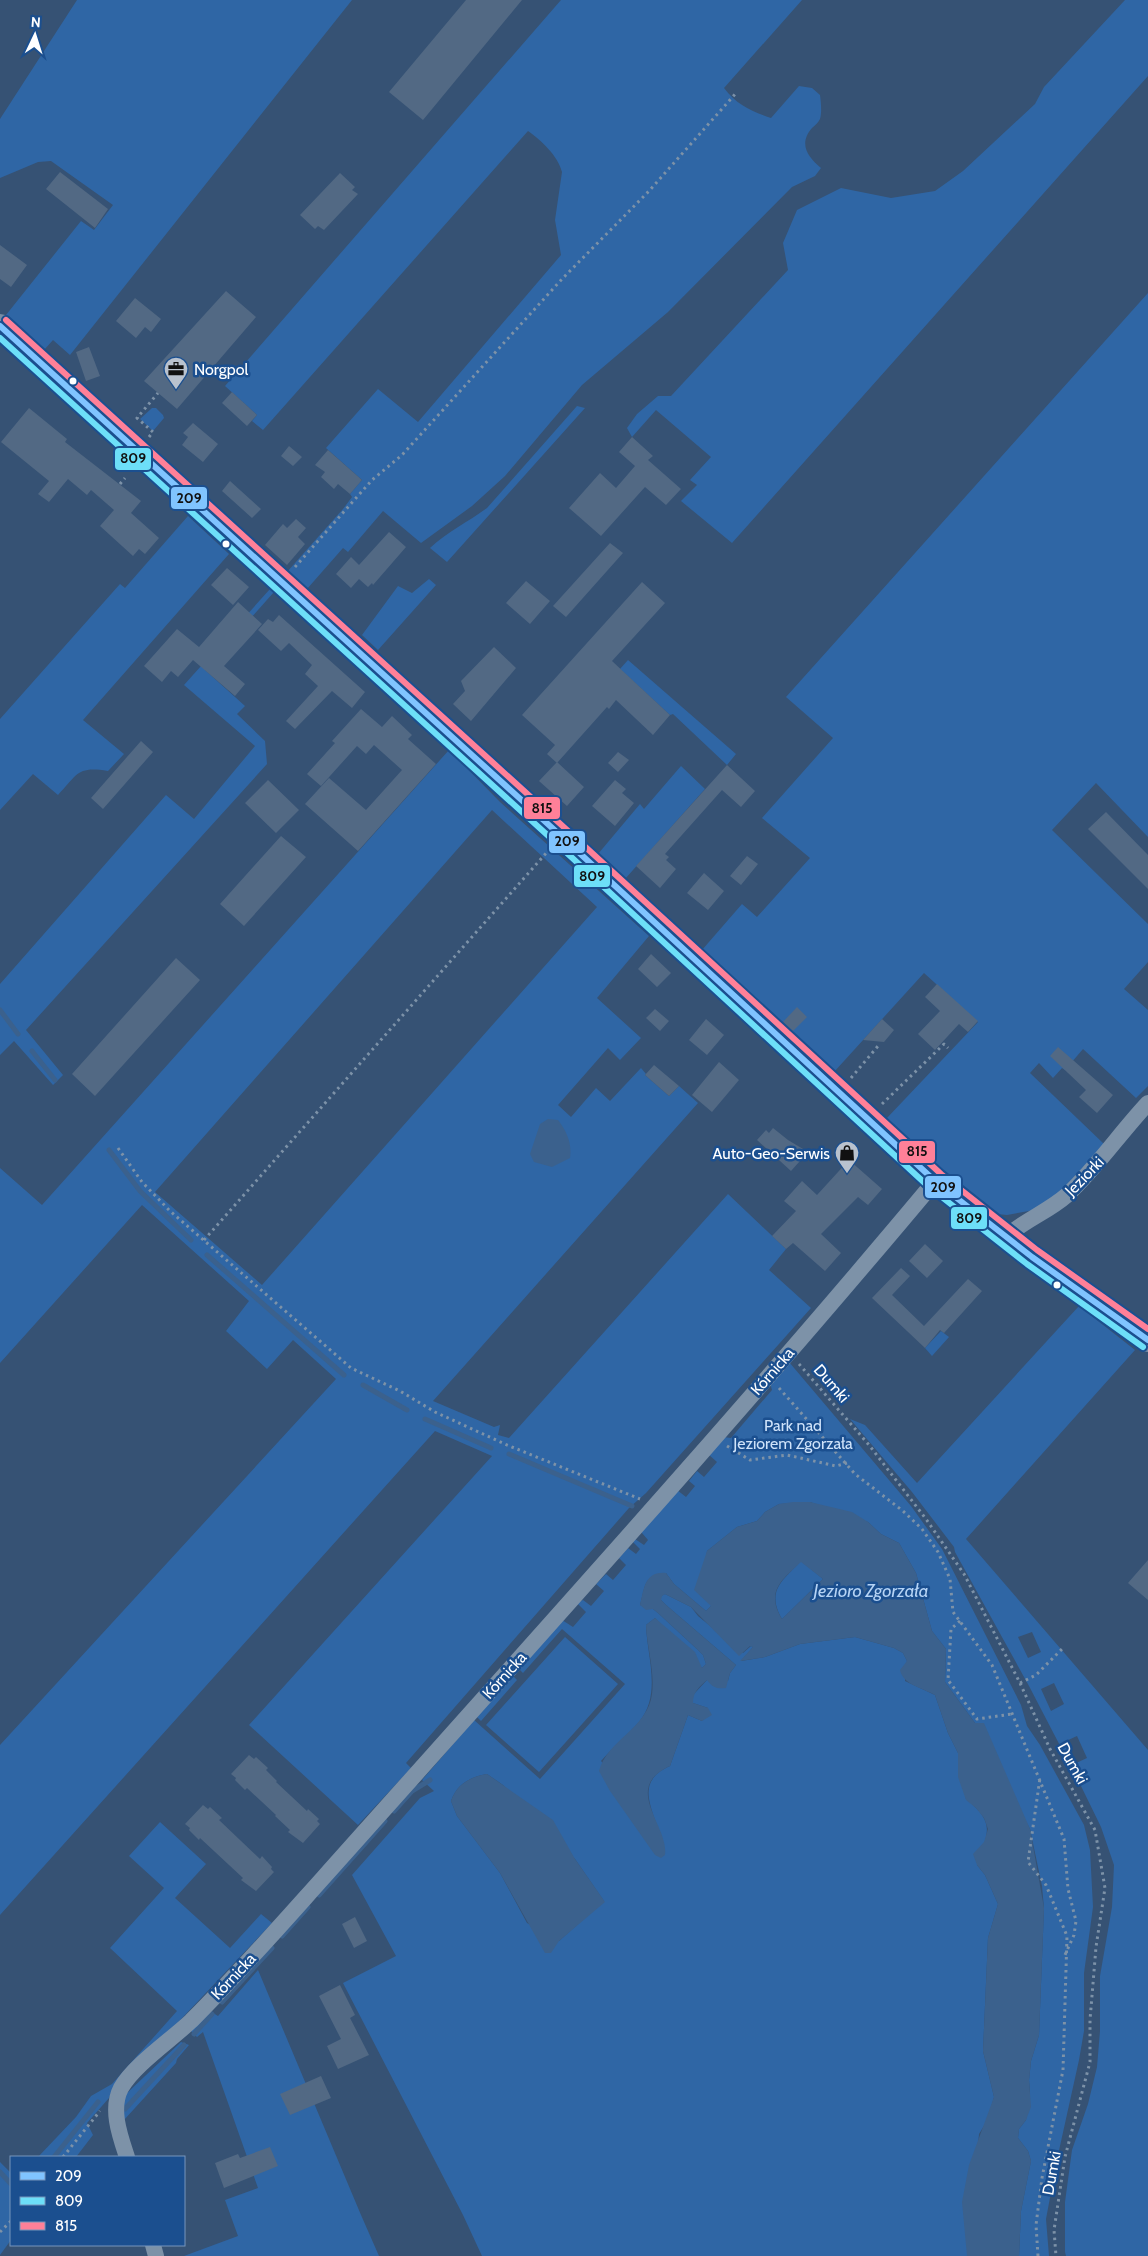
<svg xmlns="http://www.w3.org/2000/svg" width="1148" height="2256" viewBox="0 0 1148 2256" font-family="Cabin,sans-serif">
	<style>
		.green { fill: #2f66a5; fill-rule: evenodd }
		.water { fill: #3b618d; fill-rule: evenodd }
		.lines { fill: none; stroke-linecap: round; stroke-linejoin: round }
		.stream { stroke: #3b618d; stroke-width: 5 }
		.building { fill: #526984 }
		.path { stroke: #7d92a8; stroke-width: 3; stroke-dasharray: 2.5 4; stroke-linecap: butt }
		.street { stroke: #7d92a8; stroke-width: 16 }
		.secondary { stroke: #798da4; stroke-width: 24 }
		.bus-1-casing { stroke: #1b4f8f; stroke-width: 10 }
		.bus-2-casing { stroke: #1b4f8f; stroke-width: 10 }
		.bus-3-casing { stroke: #1b4f8f; stroke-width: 10 }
		.bus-1 { stroke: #80c4ff; stroke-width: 6 }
		.bus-2 { stroke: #6ddff8; stroke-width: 6 }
		.bus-3 { stroke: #ff8098; stroke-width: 6 }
		.bus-dot { fill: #fff; stroke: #1b4f8f; stroke-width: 2 }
		.labels { text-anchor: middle; stroke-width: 5; stroke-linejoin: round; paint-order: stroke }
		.poi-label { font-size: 16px; fill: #fff; stroke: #1b4f8f; text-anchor: start }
		.street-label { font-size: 16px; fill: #fff; stroke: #1b4f8f }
		.park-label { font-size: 16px; fill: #cfe3fa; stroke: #1b4f8f }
		.water-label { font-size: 18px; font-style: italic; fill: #b5d3f5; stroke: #1b4f8f }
		.line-badge { stroke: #1b4f8f; stroke-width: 2 }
		.pale-badge-label { font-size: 14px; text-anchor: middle; font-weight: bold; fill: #111 }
	</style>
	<rect width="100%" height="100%" fill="#365274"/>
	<path class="green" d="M77 0H352L70 355 53 340 44 350 6 315 81 221 94 230 113 205 51 161 38 162 0 178V119Z
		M561 0H802L724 88C737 105 751 111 771 118L799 86 812 88 820 95C821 103 822 112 820 119 818 123 815 125 812 128 798 144 808 157 821 168L815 176 792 187 668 312 582 385 505 476 472 506 421 543 383 511 348 552 343 548 307 589 287 572 343 509 352 497 350 494 362 480 326 448 378 389 418 422 561 255 555 220 562 172C558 156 541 140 528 131L263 430 252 421 257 415 225 386Z
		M1125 0H1148V76L732 543 681 501 697 485 690 480 711 457 656 410 632 437 627 428 637 414 658 396H671L788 270 783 243 797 210 841 188 891 198 935 191 963 171 1035 104 1044 87Z
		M1148 293V837L1096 783 1052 830 1148 924V962L1124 989 1148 1010V1086L1136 1098 1083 1049 1065 1070 1062 1068 1053 1078 1039 1063 1030 1073 1104 1144 1068 1186 1040 1209 1007 1215 997 1214 983 1205 936 1166 886 1119 978 1022 924 973 834 1072 702 950 742 904 757 917 810 858 762 818 833 738 786 697Z
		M577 406 585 408 447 562 430 548C447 532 468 522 487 508Z
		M152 408H156L163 415 164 418 153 431 140 419Z
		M188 516 229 554 83 720 124 754 108 771C77 766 78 774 58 795L33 774 0 810V719L120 584 125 588Z
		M429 579 436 585 378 650 362 635 398 586 412 593Z
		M270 589 274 592 205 670 245 706 237 714 265 741 267 764 26 1030 63 1075 53 1085 14 1041 0 1055V984L166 795 194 819 255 746 184 685Z
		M628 660 736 754 727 765 673 714 670 715 620 669Z
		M449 750 500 802 649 936 597 998 641 1038 620 1060 608 1048 558 1105 571 1117 596 1088 610 1101 641 1068 646 1074 645 1075 669 1096 679 1086 698 1103 433 1401 494 1427 500 1425 498 1435 509 1438 728 1194 786 1249 769 1270 811 1308 646 1493 629 1508 406 1763 411 1768 358 1825 249 1725 492 1456 435 1431 0 1915V1745L336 1379 293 1340 267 1369 226 1331 249 1301 142 1205 0 1363V1168L42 1205ZM492 810 597 907 262 1285 155 1192Z
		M681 766 705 789 625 879 598 854 640 804 644 809Z
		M1079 1306 1135 1350 966 1539 1148 1750V2256H1066L1065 2252V2202L1072 2150 1088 2104 1097 2067 1100 2031V1976L1112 1907 1114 1865 1101 1827 1081 1786 1029 1686 955 1552 954 1547 912 1492 850 1419 865 1425 917 1483ZM1032 1632 1041 1652 1028 1658 1018 1637ZM1054 1683 1064 1704 1051 1711 1041 1689ZM1077 1736 1087 1758 1074 1764 1064 1742Z
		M941 1331 949 1337 932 1356 925 1348Z
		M789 1362 911 1506 942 1549 1021 1705 1027 1726 1040 1745 1084 1825 1090 1850 1093 1907 1084 1973V2031L1079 2060 1058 2155 1046 2219 1049 2256H1019L1021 2211 1031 2161 1028 2151 1018 2138 1019 2129 1026 2120 1030 2092 1029 2080 1031 2061 1039 2035 1044 1908 1042 1886 1030 1829 975 1723 945 1682 946 1649 932 1631 916 1573 899 1543 881 1534 868 1522 810 1502 779 1504 765 1512 757 1521 737 1527 707 1551 706 1559 711 1606 706 1611 674 1584 666 1573C643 1576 646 1584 640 1605L653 1609 658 1613 698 1650 703 1655 706 1664 702 1668 655 1618 646 1625C647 1657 662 1694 639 1722 627 1736 613 1747 601 1761L656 1823C647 1797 641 1779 670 1766L688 1715 702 1721 708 1708 693 1703V1695L707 1680 728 1681 730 1673 736 1665 666 1605 661 1600V1596L665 1594 691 1607 698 1616 743 1653 751 1646 753 1647 741 1661 765 1657 800 1644 855 1637 894 1648 903 1653 907 1661 905 1667V1681L935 1695 948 1733 958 1753 966 1799C997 1824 987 1833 977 1865L985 1875 998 1904 988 1938 983 2051 994 2097 987 2121 979 2134 967 2256H482L463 2215 343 1983 396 1956 352 1875 420 1798 434 1791 422 1780 474 1720 540 1779 625 1684 562 1629 523 1673 519 1669 562 1620 573 1627 586 1612 577 1603 583 1600 591 1606 604 1591 596 1584 606 1574 613 1580 626 1565 619 1558 628 1548 636 1554 640 1549 633 1542 635 1539 644 1545 648 1540 642 1533V1530L677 1490 686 1497 695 1486 689 1481 697 1471 704 1477 717 1462 708 1454 723 1437 731 1438 772 1390 770 1383ZM487 1774 503 1785 575 1859 604 1901 559 1941 527 1923 500 1873 457 1816 451 1801C457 1784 470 1777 487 1774Z
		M801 1561 823 1579 782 1619C766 1591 782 1581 801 1561Z
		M565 1637 618 1684 539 1772 486 1725Z
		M513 1676 517 1680 481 1721 477 1717Z
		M160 1822 206 1864 175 1898 230 1948 261 1914 272 1923 167 2034 114 2086 109 2098 87 2123 93 2135 76 2157H38L76 2117 91 2096 112 2084 177 2011 110 1948 164 1888 129 1856Z
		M258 1970 361 2215 379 2256H184L238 2236 225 2200 258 2188 203 2032 197 2037 191 2031 210 2011 218 2016Z
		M181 2042 189 2045 177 2059 176 2063 124 2120 122 2113 126 2094Z
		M0 2162 11 2173V2240L0 2255Z"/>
	<path class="water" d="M548 1119 558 1120C567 1132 572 1143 570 1158L552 1167 534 1162 530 1154 540 1124Z
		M793 1502H810L852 1512 868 1522 881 1534 899 1543 916 1573 932 1631 946 1649 945 1682 975 1723H984L1030 1829 1044 1908 1039 2035 1031 2061 1029 2080 1031 2107 1026 2120 1019 2129 1018 2138 1028 2151 1031 2161 1021 2211 1019 2256H967L962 2202 969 2165 994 2097 983 2051 988 1938 998 1904 985 1875 977 1865 973 1854 984 1842 988 1829 984 1818 976 1808 966 1800 958 1777V1753L948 1733 935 1695C923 1688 903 1685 900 1670L907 1661 903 1653 894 1648 855 1637 800 1644 765 1657 740 1661 753 1647 750 1646 739 1656 691 1607 665 1594 662 1596 661 1600 666 1605 736 1665 730 1673 726 1688C717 1689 713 1688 707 1680 699 1687 693 1692 693 1703L708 1708 712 1715 702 1721 688 1715 670 1766C621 1788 669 1825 665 1855L661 1858 655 1855 610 1791 599 1771C607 1740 648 1728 652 1694 655 1671 647 1648 646 1625L655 1618 695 1652 702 1668 706 1664 703 1655 698 1650 658 1613 653 1609 646 1610 640 1605C644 1588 645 1571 666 1573L674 1584 706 1611 711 1606 694 1590 707 1551 737 1527 757 1521 765 1512 779 1504ZM801 1562 823 1579 782 1619C765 1591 782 1580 801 1562Z
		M487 1774 553 1820 575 1859 605 1902 559 1941 551 1953H545L500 1873 457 1816 451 1801C457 1784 470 1777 487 1774Z"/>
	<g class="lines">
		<path class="stream" d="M0 1010 18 1034
			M32 1051 55 1080
			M109 1150 140 1191 191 1240
			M207 1255 344 1375
			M363 1385 407 1410
			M425 1419 491 1448
			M509 1454 632 1506
			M394 1811 412 1791 430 1780
			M319 1895 385 1821
			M282 1936 308 1907
			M222 2002 272 1948
			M194 2034 212 2014
			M125 2109 184 2045
			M54 2157 98 2102
			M0 2172 11 2184"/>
	</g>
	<path class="building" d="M466 0H522L423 120 389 92Z
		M60 172 108 209 95 228 46 189Z
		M340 173 355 187 352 190 358 194 324 230 318 226 315 229 300 215Z
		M0 245 27 265 11 287 0 279Z
		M226 291 256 317 177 409 144 381Z
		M135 298 161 319 151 332 145 327 136 338 116 321Z
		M89 347 100 376 86 381 76 352Z
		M232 392 257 415 247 426 222 403Z
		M29 408 67 439 65 442 141 501 131 513 159 538 145 554 139 549 133 556 100 526 114 510 91 490 87 495 68 479 49 502 38 494 49 481 1 442Z
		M193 423 218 444 203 462 182 445 188 437 183 433Z
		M632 437 653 456 648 460 681 489 666 505 645 487 601 536 569 508 600 473 616 488 635 466 619 452Z
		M289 446 302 457 293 466 281 456Z
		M328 450 362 480 350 494 338 484 334 489 321 477 325 472 315 465Z
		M230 481 261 509 252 518 222 491Z
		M296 519 306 528 298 537 305 544 287 565 265 545 283 524 287 528Z
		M389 532 406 547 373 585 372 583 368 587 359 579 351 588 336 574 351 557 359 565Z
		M610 543 623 553 566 617 553 606Z
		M227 568 249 587 233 605 211 585Z
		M526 581 550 601 530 624 506 603Z
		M642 582 665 603 612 661 670 715 653 735 616 700 609 709 607 707 557 763 547 754 555 745 522 715Z
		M238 602 262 624 224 666 245 684 235 696 193 660 178 677 171 671 162 682 144 666 177 629 199 647Z
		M279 615 365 692 352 708 332 691 295 729 286 721 318 686 305 674 312 665 289 643 281 651 258 630 268 619 273 622Z
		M494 647 516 668 471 721 453 704 465 691 461 681Z
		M361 709 382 727 392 716 412 735 408 739 436 764 358 851 305 804 329 778 366 810 402 770 374 745 366 754 357 746 321 786 307 774 335 743 332 741Z
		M141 741 153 752 103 809 91 798Z
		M618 752 629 760 618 772 608 763Z
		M557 762 584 787 567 806 539 781Z
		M727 765 755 791 741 807 722 790 665 854 669 857 666 860 676 869 660 888 636 866Z
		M268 780 299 810 276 833 245 803Z
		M615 780 626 789 622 793 634 803 615 826 592 806Z
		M1106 812 1148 855V889L1088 829Z
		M281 836 306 857 244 926 220 904Z
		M747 856 758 864 741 885 730 876Z
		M704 873 724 891 708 910 687 893Z
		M651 954 671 973 657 987 638 969Z
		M176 958 200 980 95 1096 72 1074Z
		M937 984 978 1021 968 1032 959 1024 935 1050 918 1034 940 1011 925 997Z
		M797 1007 807 1017 793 1031 783 1022Z
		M655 1009 669 1021 660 1031 646 1018Z
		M706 1019 724 1035 707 1055 689 1040Z
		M882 1019 894 1030 884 1042 863 1040Z
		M1058 1047 1113 1095 1097 1113 1079 1097 1086 1090 1050 1056Z
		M719 1062 739 1080 712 1112 692 1095Z
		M654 1065 679 1086 669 1096 645 1075Z
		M773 1128 788 1140 808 1152 791 1171 757 1140 766 1130 769 1133Z
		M849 1160 882 1189 868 1205 858 1197 821 1234 841 1253 825 1271 793 1243 786 1249 772 1236 796 1211 784 1201 802 1181 817 1195Z
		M925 1244 943 1261 927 1278 909 1261Z
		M901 1268 910 1276 892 1295 924 1326 968 1279 982 1291 944 1333 940 1330 925 1348 872 1298Z
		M1148 1560V1600L1128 1583Z
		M249 1755 254 1759 256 1757 268 1768 266 1770 277 1781 276 1782 307 1811 308 1809 319 1819 317 1821 320 1824 303 1843 288 1832 290 1830 275 1816 276 1815 247 1788 245 1790 235 1780 236 1778 231 1774Z
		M203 1805 208 1809 210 1807 222 1818 219 1820 260 1859 262 1856 272 1867 271 1869 274 1872 256 1891 241 1880 243 1878 200 1838 199 1840 189 1830 190 1828 185 1824Z
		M355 1917 367 1941 354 1948 342 1924Z
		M340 1985 355 2015 350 2018 369 2055 338 2069 327 2046 341 2039 319 1996Z
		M321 2076 331 2098 290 2115 280 2094Z
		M270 2147 278 2166 224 2188 215 2163 238 2154 240 2158Z"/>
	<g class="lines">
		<path class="path" d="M149 437 153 432 137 418 158 393
			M120 484 125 478
			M295 567 372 480 402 455 562 279 649 191 737 92
			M851 1078 878 1046
			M882 1104 944 1044 948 1048
			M118 1148 142 1182 170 1211 351 1368 400 1391 435 1412 507 1445 640 1499
			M204 1240 548 851
			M799 1364 869 1445 926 1519 964 1574 1020 1683 1050 1749 1095 1830 1105 1888 1096 1947 1090 2020V2062L1065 2157 1054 2230 1056 2256
			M779 1388 855 1474 903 1511 922 1529 938 1552 950 1579 953 1612 992 1665 1064 1839 1068 1889 1076 1921 1074 1935 1065 1955
			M727 1446 750 1460 787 1455 836 1466 847 1463
			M960 1621 951 1629 948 1680 977 1719 1012 1714
			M1020 1683 1036 1675 1062 1649
			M63 2157 100 2111
			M0 2232 11 2221
			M1038 2256 1036 2225 1042 2178 1063 2070 1067 1936 1046 1885 1028 1862 1040 1778"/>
		<path class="street" d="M1007 1236C1025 1220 1049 1211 1067 1195 1097 1167 1120 1133 1148 1103
			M127 2157C120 2136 110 2109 121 2088 134 2065 171 2040 191 2021 237 1975 280 1926 323 1878 529 1647 737 1418 935 1181
			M153 2245 156 2256"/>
		<path class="secondary" d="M0 326 561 836 935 1181 1032 1257 1148 1340"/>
		<defs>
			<path id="bus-1" d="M0 326 561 836 935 1181 1032 1257 1148 1340"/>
			<path id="bus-2" d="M0 338 555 842 929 1187 1027 1264 1143 1347"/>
			<path id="bus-3" d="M6 320 567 830 941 1174 1037 1250 1148 1329"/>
		</defs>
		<use href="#bus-1" class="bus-1-casing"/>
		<use href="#bus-2" class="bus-2-casing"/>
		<use href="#bus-3" class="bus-3-casing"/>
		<use href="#bus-1" class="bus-1"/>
		<use href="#bus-2" class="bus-2"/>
		<use href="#bus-3" class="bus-3"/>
	</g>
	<defs>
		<symbol id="office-pin" viewBox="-11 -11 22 30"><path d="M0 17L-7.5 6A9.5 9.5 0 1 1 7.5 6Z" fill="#b9c2ce" stroke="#1b4f8f"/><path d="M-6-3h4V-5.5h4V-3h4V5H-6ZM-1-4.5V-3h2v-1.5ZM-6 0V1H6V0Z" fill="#111"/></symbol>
		<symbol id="shop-pin" viewBox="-11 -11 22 30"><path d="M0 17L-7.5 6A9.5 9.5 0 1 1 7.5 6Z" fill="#b9c2ce" stroke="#1b4f8f"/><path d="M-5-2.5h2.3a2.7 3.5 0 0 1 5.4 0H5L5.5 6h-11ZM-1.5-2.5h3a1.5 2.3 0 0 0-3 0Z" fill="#111"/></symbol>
	</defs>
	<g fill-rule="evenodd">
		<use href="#office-pin" x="162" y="355" width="28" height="38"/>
		<use href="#shop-pin" x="833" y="1139" width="28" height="38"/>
	</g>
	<g class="bus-dot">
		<circle cx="73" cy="381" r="4.5"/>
		<circle cx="226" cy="544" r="4.5"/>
		<circle cx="1057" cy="1285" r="4.5"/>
	</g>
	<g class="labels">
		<g class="poi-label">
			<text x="194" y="375">Norgpol</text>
			<text x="830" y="1159" text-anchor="end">Auto-Geo-Serwis</text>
		</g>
		<g class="street-label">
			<text transform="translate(1084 1176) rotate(-46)" y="6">Jeziorki</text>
			<text transform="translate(772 1371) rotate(-49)" y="6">Kórnicka</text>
			<text transform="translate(832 1383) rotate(49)" y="6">Dumki</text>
			<text transform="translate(504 1675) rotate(-48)" y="6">Kórnicka</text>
			<text transform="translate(1073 1763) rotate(61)" y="6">Dumki</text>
			<text transform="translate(233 1976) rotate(-47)" y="6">Kórnicka</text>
			<text transform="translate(1051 2173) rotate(-80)" y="6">Dumki</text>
		</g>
		<g class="park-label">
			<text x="793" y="1431">Park nad<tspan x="793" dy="18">Jeziorem Zgorzała</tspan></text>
		</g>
		<g class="water-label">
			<text x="871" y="1597">Jezioro Zgorzała</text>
		</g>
	</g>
	<g class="line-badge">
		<rect x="114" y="447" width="38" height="24" rx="5" fill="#6ddff8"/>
		<rect x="170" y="486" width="38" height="24" rx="5" fill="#80c4ff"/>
		<rect x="523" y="796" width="38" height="24" rx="5" fill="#ff8098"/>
		<rect x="548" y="830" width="38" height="24" rx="5" fill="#80c4ff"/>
		<rect x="573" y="864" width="38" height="24" rx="5" fill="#6ddff8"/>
		<rect x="898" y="1140" width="38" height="24" rx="5" fill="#ff8098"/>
		<rect x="924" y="1175" width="38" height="24" rx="5" fill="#80c4ff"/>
		<rect x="950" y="1206" width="38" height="24" rx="5" fill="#6ddff8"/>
	</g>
	<g class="pale-badge-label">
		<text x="133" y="463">809</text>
		<text x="189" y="503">209</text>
		<text x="542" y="813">815</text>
		<text x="567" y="846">209</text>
		<text x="592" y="881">809</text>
		<text x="917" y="1156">815</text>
		<text x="943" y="1192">209</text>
		<text x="969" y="1223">809</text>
	</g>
	<rect x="10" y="2156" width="175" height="90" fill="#1b4f8f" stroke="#7695bc"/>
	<rect x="20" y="2172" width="25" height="8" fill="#80c4ff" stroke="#7695bc"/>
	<text x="55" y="2181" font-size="15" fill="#ffffff">209</text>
	<rect x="20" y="2197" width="25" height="8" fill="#6ddff8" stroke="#7695bc"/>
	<text x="55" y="2206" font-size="15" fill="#ffffff">809</text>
	<rect x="20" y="2222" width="25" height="8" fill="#ff8098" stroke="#7695bc"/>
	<text x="55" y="2231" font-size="15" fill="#ffffff">815</text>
	<g transform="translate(35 35) rotate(4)" stroke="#1b4f8f" stroke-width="4" paint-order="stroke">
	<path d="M0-4L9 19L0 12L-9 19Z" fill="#ffffff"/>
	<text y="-8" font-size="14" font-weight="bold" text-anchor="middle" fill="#ffffff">N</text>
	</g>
</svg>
